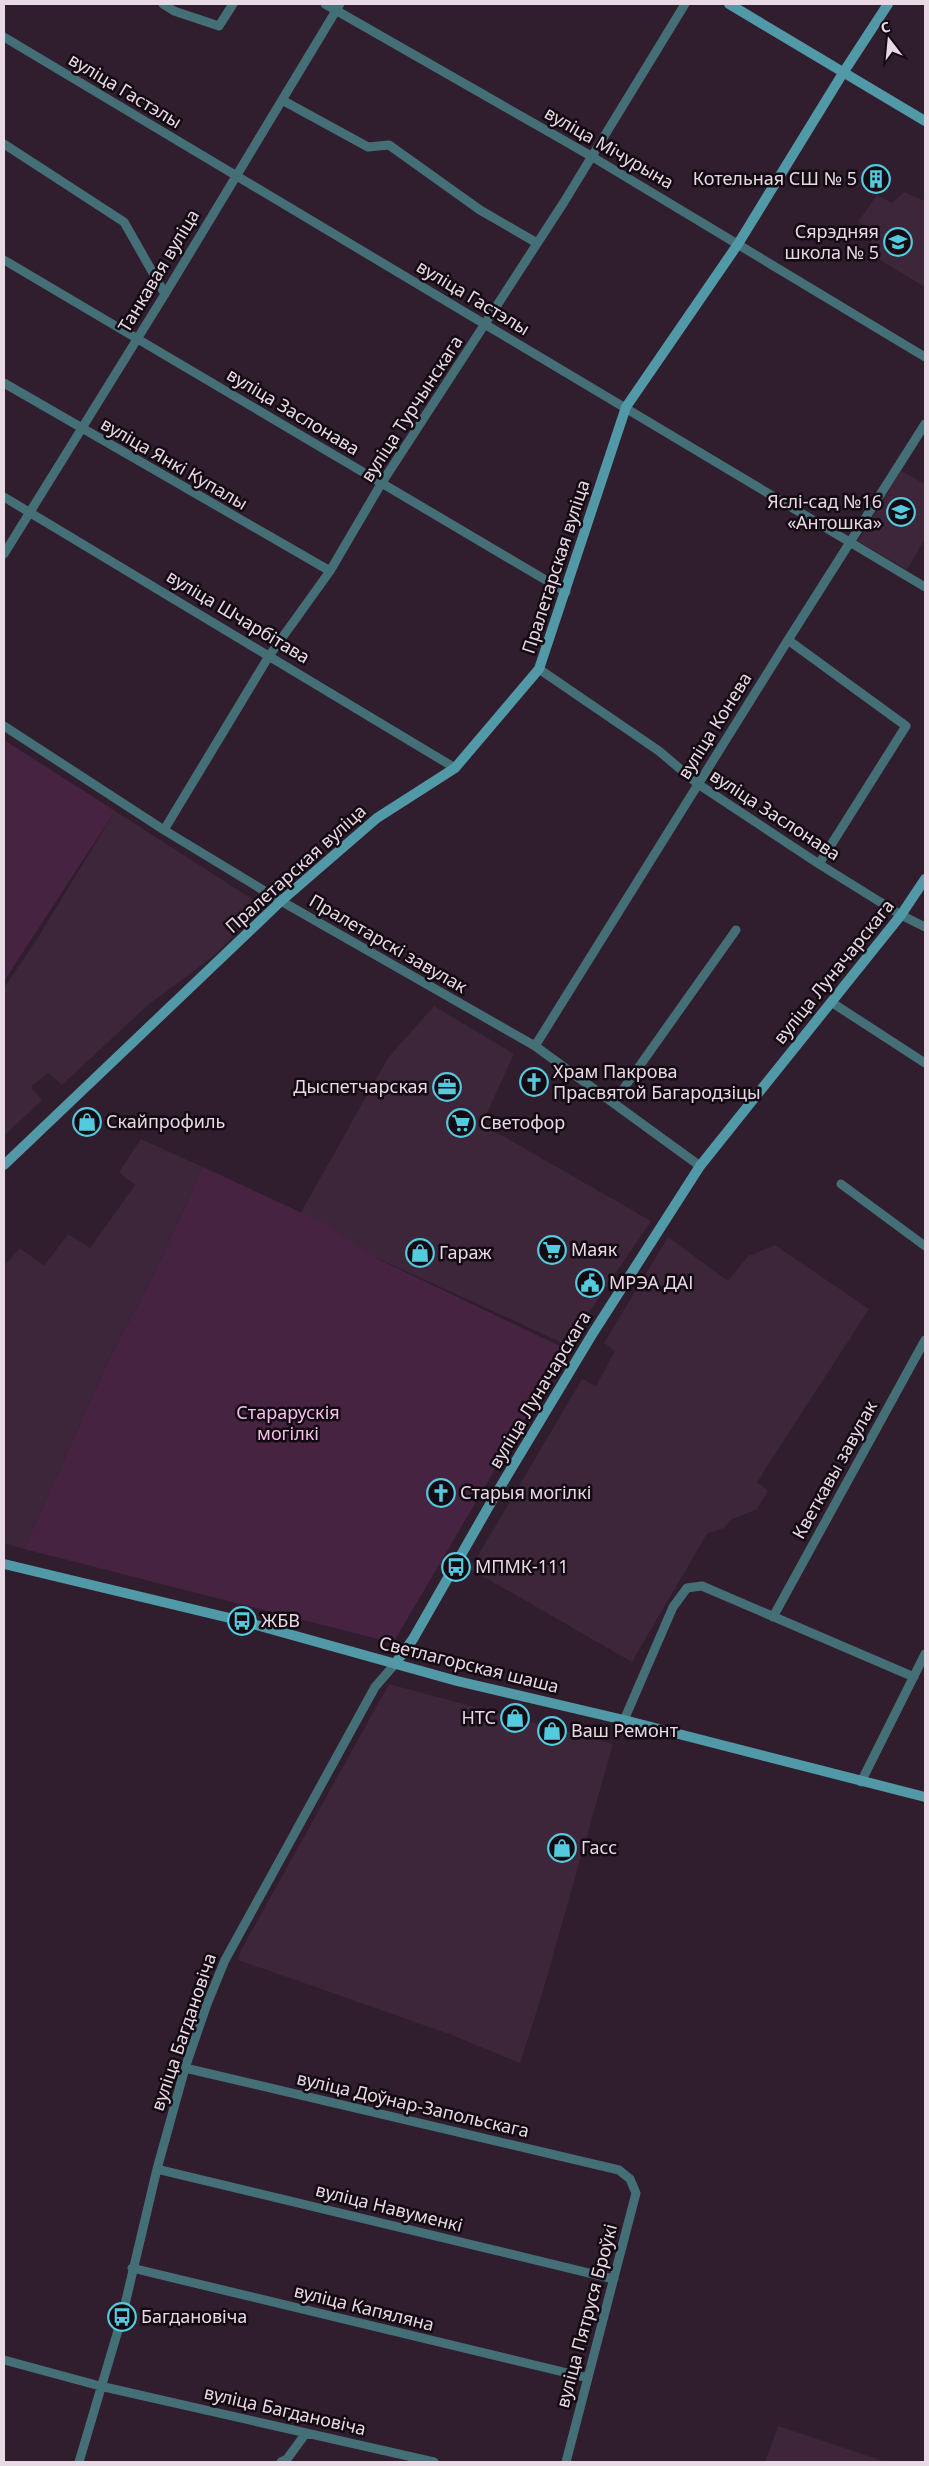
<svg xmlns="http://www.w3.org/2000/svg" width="929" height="2466" viewBox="0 0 929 2466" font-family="'Noto Sans',sans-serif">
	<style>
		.built { fill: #3d253a }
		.green { fill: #472342 }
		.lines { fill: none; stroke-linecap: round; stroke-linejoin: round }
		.street { stroke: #446f77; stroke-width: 9 }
		.secondary { stroke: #5199a7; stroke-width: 10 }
		.labels { text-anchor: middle; stroke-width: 5; stroke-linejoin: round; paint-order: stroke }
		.street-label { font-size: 18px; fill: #e8dae5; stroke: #130a12 }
		.poi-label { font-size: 18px; fill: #e8dae5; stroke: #130a12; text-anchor: start }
		.park-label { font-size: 18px; fill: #f6bfec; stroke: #130a12 }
	</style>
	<rect width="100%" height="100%" fill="#301d2d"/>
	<path class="built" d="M904 192 925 201V287L868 253 873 232 858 222 877 195 892 203Z
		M901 471 925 484V539L907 570 858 541Z
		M115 811 263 906 214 956 148 1005 62 1085 48 1073 31 1087 42 1100 4 1136V988L37 939Z
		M434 1006 514 1054 482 1124 651 1221 567 1345 296 1221 388 1058Z
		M141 1139 203 1167 153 1276 110 1357 24 1549 4 1543V1266L20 1248 44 1266 68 1234 90 1248 135 1185 119 1172Z
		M668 1237 728 1281 748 1256 775 1245 869 1309 757 1482 768 1491 757 1509 731 1520 724 1528 707 1534 632 1662 470 1569 582 1379 596 1386 615 1351 604 1343Z
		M389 1684 613 1744 541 1998 520 2063 449 2034 238 1960 241 1950Z
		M778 2426 886 2462H765Z"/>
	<path class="green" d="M4 740 115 811 4 981Z
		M203 1167 326 1224 378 1259 564 1348 563 1354 393 1643 24 1549 110 1357 153 1276Z"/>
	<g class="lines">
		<path class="street" d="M163 4 174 11 219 26 233 4
			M325 4 591 156 925 357
			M4 37 925 587
			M282 100 368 147 389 145 480 210 537 243
			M4 144 124 222 165 294
			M4 260 566 592
			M4 383 330 571
			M4 497 455 768
			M4 554 165 294 340 4
			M788 640 906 726 819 864
			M539 669 659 751 698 784 819 864 901 915 925 927
			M4 726 164 830 281 901 535 1046 700 1166
			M164 830 269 656 330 571 381 484 564 202 685 4
			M831 1002 925 1063
			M535 1046 788 640 925 424
			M614 1102 736 930
			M841 1184 925 1246
			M773 1617 925 1340
			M624 1720 673 1607 687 1588 702 1586 914 1677
			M861 1782 925 1654
			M185 2068 619 2170 630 2179 636 2193 566 2462
			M157 2169 614 2279
			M132 2268 588 2378
			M4 2360 100 2386 434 2462
			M79 2462 122 2317 157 2169 185 2068 207 2004 225 1960 375 1687 395 1664
			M281 2462 287 2459 306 2433"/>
		<path class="secondary" d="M729 4 925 121
			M4 1165 281 901 377 818 455 768 539 669 626 407 738 244 843 73 888 4
			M4 1564 242 1621 457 1681 624 1720 925 1797
			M395 1664 413 1639 493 1499 593 1333 700 1166 901 915 925 879"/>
	</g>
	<defs>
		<symbol id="building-ring" viewBox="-11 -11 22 22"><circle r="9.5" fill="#130a12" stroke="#54cade" stroke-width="1.5"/><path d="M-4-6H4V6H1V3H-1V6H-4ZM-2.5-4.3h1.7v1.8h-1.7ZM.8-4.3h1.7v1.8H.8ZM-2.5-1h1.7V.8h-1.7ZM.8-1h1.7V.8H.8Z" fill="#54cade"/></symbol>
		<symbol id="school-ring" viewBox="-11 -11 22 22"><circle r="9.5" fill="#130a12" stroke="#54cade" stroke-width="1.5"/><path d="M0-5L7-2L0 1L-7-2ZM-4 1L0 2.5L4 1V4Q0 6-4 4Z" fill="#54cade"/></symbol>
		<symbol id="church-ring" viewBox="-11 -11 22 22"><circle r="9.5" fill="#130a12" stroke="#54cade" stroke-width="1.5"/><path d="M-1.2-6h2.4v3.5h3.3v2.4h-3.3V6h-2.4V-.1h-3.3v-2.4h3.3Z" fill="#54cade"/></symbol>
		<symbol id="office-ring" viewBox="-11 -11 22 22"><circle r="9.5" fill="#130a12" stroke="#54cade" stroke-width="1.5"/><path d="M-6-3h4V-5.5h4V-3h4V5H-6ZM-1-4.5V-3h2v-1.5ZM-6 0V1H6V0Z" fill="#54cade"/></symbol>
		<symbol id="shop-ring" viewBox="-11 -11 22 22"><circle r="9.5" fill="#130a12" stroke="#54cade" stroke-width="1.5"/><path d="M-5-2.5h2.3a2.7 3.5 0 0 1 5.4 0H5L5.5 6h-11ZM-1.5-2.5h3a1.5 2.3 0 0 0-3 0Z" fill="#54cade"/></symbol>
		<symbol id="supermarket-ring" viewBox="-11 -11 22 22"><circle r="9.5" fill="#130a12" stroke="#54cade" stroke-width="1.5"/><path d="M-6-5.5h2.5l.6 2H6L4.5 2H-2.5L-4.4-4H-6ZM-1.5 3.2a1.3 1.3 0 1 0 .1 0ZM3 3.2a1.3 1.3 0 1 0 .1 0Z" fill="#54cade"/></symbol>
		<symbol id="civic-ring" viewBox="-11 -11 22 22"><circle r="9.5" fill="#130a12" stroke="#54cade" stroke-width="1.5"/><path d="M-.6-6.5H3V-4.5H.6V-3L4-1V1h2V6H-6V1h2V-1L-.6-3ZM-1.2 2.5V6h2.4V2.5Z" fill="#54cade"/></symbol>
		<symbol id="bus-ring" viewBox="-11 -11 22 22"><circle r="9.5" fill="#130a12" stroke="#54cade" stroke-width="1.5"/><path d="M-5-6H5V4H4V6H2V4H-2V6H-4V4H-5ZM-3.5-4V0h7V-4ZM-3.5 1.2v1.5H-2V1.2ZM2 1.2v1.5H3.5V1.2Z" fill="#54cade"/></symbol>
	</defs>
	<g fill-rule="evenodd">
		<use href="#building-ring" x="860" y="163" width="32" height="32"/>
		<use href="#school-ring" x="882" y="226" width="32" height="32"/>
		<use href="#school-ring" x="885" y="496" width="32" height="32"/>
		<use href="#church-ring" x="518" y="1066" width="32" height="32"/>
		<use href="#office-ring" x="431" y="1071" width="32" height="32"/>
		<use href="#shop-ring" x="71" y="1106" width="32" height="32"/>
		<use href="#supermarket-ring" x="445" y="1107" width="32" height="32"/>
		<use href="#supermarket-ring" x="536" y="1234" width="32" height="32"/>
		<use href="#shop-ring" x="404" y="1237" width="32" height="32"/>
		<use href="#civic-ring" x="574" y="1267" width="32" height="32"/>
		<use href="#church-ring" x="425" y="1477" width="32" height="32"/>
		<use href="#bus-ring" x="440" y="1551" width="32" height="32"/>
		<use href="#bus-ring" x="226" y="1605" width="32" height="32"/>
		<use href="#shop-ring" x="499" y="1702" width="32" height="32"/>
		<use href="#shop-ring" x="536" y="1715" width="32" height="32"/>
		<use href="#shop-ring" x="546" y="1832" width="32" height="32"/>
		<use href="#bus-ring" x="106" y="2301" width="32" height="32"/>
	</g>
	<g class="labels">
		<g class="street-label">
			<text transform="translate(125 91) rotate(31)" y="6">вуліца Гастэлы</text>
			<text transform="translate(609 148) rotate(30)" y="6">вуліца Мічурына</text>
			<text transform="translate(159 271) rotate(-59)" y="6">Танкавая вуліца</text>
			<text transform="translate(473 298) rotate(31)" y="6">вуліца Гастэлы</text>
			<text transform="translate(412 409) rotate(-57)" y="6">вуліца Турчынскага</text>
			<text transform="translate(293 412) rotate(31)" y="6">вуліца Заслонава</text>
			<text transform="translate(174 464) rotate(30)" y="6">вуліца Янкі Купалы</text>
			<text transform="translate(556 567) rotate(-72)" y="6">Пралетарская вуліца</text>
			<text transform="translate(238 617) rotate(31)" y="6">вуліца Шчарбітава</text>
			<text transform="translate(715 726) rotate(-58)" y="6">вуліца Конева</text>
			<text transform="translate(775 815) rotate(33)" y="6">вуліца Заслонава</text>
			<text transform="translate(296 869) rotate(-42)" y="6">Пралетарская вуліца</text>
			<text transform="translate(388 944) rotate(30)" y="6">Пралетарскі завулак</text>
			<text transform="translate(834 972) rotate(-51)" y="6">вуліца Луначарскага</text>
			<text transform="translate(540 1390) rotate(-59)" y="6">вуліца Луначарскага</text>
			<text transform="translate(835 1470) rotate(-61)" y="6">Кветкавы завулак</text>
			<text transform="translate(469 1665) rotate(14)" y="6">Светлагорская шаша</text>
			<text transform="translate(184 2032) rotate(-71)" y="6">вуліца Багдановіча</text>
			<text transform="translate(413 2105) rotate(13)" y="6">вуліца Доўнар-Запольскага</text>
			<text transform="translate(389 2208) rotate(14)" y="6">вуліца Навуменкі</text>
			<text transform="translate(364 2308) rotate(14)" y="6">вуліца Капяляна</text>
			<text transform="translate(587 2316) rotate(-75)" y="6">вуліца Пятруся Броўкі</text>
			<text transform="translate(285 2411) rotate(13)" y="6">вуліца Багдановіча</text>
		</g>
		<g class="poi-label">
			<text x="857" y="185" text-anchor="end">Котельная СШ № 5</text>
			<text x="879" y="238" text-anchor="end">Сярэдняя<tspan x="879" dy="21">школа № 5</tspan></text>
			<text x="882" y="508" text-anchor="end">Яслі-сад №16<tspan x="882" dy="21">«Антошка»</tspan></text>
			<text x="553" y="1078">Храм Пакрова<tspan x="553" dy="21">Прасвятой Багародзіцы</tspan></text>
			<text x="428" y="1093" text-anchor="end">Дыспетчарская</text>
			<text x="106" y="1128">Скайпрофиль</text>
			<text x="480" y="1129">Светофор</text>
			<text x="571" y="1256">Маяк</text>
			<text x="439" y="1259">Гараж</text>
			<text x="609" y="1289">МРЭА ДАІ</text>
			<text x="460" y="1499">Старыя могілкі</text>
			<text x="475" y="1573">МПМК-111</text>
			<text x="261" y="1627">ЖБВ</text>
			<text x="496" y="1724" text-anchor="end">НТС</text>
			<text x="571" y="1737">Ваш Ремонт</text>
			<text x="581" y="1854">Гасс</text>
			<text x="141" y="2323">Багдановіча</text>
		</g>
		<g class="park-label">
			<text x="288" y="1419">Старарускія<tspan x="288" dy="21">могілкі</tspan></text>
		</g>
	</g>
	<rect width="929" height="2466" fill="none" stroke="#e8dae5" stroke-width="10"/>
	<g transform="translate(889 40) rotate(344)" stroke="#130a12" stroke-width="4" paint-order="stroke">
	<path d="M0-4L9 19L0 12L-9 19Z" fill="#e8dae5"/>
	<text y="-8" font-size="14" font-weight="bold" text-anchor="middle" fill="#e8dae5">С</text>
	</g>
</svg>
